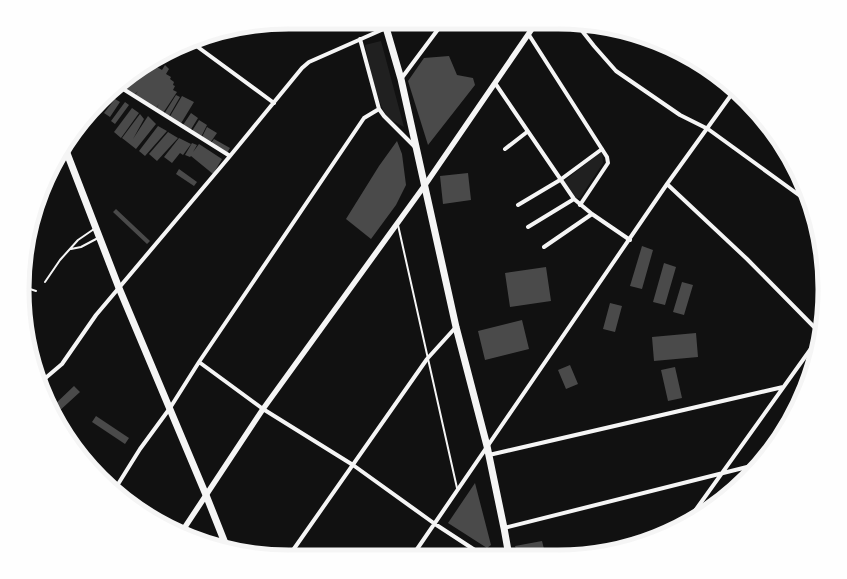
<svg xmlns="http://www.w3.org/2000/svg" width="847" height="579" viewBox="0 0 847 579" font-family="Arial,sans-serif">
	<style>
		.green { fill: #202020 }
		.building { fill: #4a4a4a }
		.lines { fill: none; stroke-linecap: round; stroke-linejoin: round }
		.service { stroke: #f5f5f5; stroke-width: 2 }
		.minor { stroke: #f5f5f5; stroke-width: 4 }
		.tertiary { stroke: #f5f5f5; stroke-width: 5.5 }
		.primary { stroke: #f5f5f5; stroke-width: 7 }
		.rim { fill: none; stroke: #f5f5f5; stroke-width: 5 }
	</style>
	<rect width="100%" height="100%" fill="#111"/>
	<path class="green" d="M381 41 404 127C399 124 394 122 390 119 377 108 369 63 365 45Z
		M602 151 603 163 580 198H576L564 181Z"/>
	<path class="building" d="M449 56 457 75 473 78 475 85 428 145 408 81 424 58Z
		M146 65 147 66 146 67 150 70 154 65 162 70 165 65 169 69 166 74 171 77 170 79 174 82 173 85 175 86 173 90 177 92 163 113 156 109 159 104 156 108 135 95 138 91 134 95 122 85 141 67Z
		M114 93 102 112 100 108 92 119 88 116Z
		M176 95 180 97 169 116 164 114Z
		M182 96 194 102 180 125 169 118Z
		M115 99 120 102 110 117 104 113Z
		M125 102 129 105 115 124 111 121Z
		M132 108 139 113 121 138 114 132Z
		M191 113 198 118 190 131 183 125Z
		M140 114 144 119 133 139 148 116 156 124 136 149 122 138Z
		M199 120 207 125 201 137 192 131Z
		M158 126 167 131 145 156 139 151Z
		M207 127 217 133 210 143 202 137Z
		M168 132 178 138 157 161 149 154Z
		M179 138 191 144 183 155 180 153 172 163 164 157Z
		M214 139 230 148 227 153 210 144Z
		M397 141 402 154 406 185 396 205 371 239 346 219 379 166Z
		M192 143 197 145 193 152 199 144 222 159 213 174 191 156 190 157 185 155Z
		M179 169 197 182 194 186 176 174Z
		M468 173 471 200 443 204 440 176Z
		M116 209 150 241 147 244 113 212Z
		M642 246 653 250 642 289 630 286Z
		M664 263 676 267 665 305 653 302Z
		M546 267 551 301 510 307 505 273Z
		M682 282 693 285 684 315 673 312Z
		M610 303 622 306 615 332 603 329Z
		M522 320 529 349 485 360 478 331Z
		M696 333 698 357 654 361 652 337Z
		M570 365 578 384 566 389 558 370Z
		M675 367 682 398 668 401 661 370Z
		M74 386 80 392 57 413 52 407Z
		M96 416 129 438 125 444 92 422Z
		M475 483 491 545 487 548 448 523Z
		M542 541 546 557 518 556 515 546Z"/>
	<g class="lines">
		<path class="service" d="M398 225 457 488
			M71 249 81 247 98 238
			M45 282 60 260 78 240 94 229
			M24 287 36 291"/>
		<path class="minor" d="M579 27 594 46 616 71 680 115 708 129 810 203
			M529 35 607 157 608 163 580 205
			M360 39 379 109 384 116 415 147
			M191 42 274 103
			M401 79 442 24
			M495 83 574 199 592 214 630 240
			M120 87 230 156
			M505 149 527 132
			M667 184 747 259 821 334
			M518 205 560 180 602 149
			M528 227 574 199
			M544 247 592 214
			M199 362 263 409 353 465 435 524 484 556
			M42 381 62 364 96 315 230 156 302 68 309 62 386 28
			M489 455 783 387
			M87 461 113 488
			M115 489 140 449 170 408 199 362 364 118 379 109
			M687 522 820 336
			M504 528 759 464
			M291 553 427 359 456 327
			M413 555 667 184 734 91"/>
		<path class="tertiary" d="M181 533 263 409 425 185 534 26"/>
		<path class="primary" d="M385 24 401 79 456 327 487 446 504 528 509 556
			M65 148 119 288 206 495 227 548"/>
	</g>
	<path d="M0 0H847V579H0ZM289 29H558A260 260 0 0 1 818 289V290A260 260 0 0 1 558 550H289A260 260 0 0 1 29 290V289A260 260 0 0 1 289 29Z" fill="#fefefe" fill-rule="evenodd"/>
	<path class="rim" d="M289 29H558A260 260 0 0 1 818 289V290A260 260 0 0 1 558 550H289A260 260 0 0 1 29 290V289A260 260 0 0 1 289 29Z"/>
</svg>
